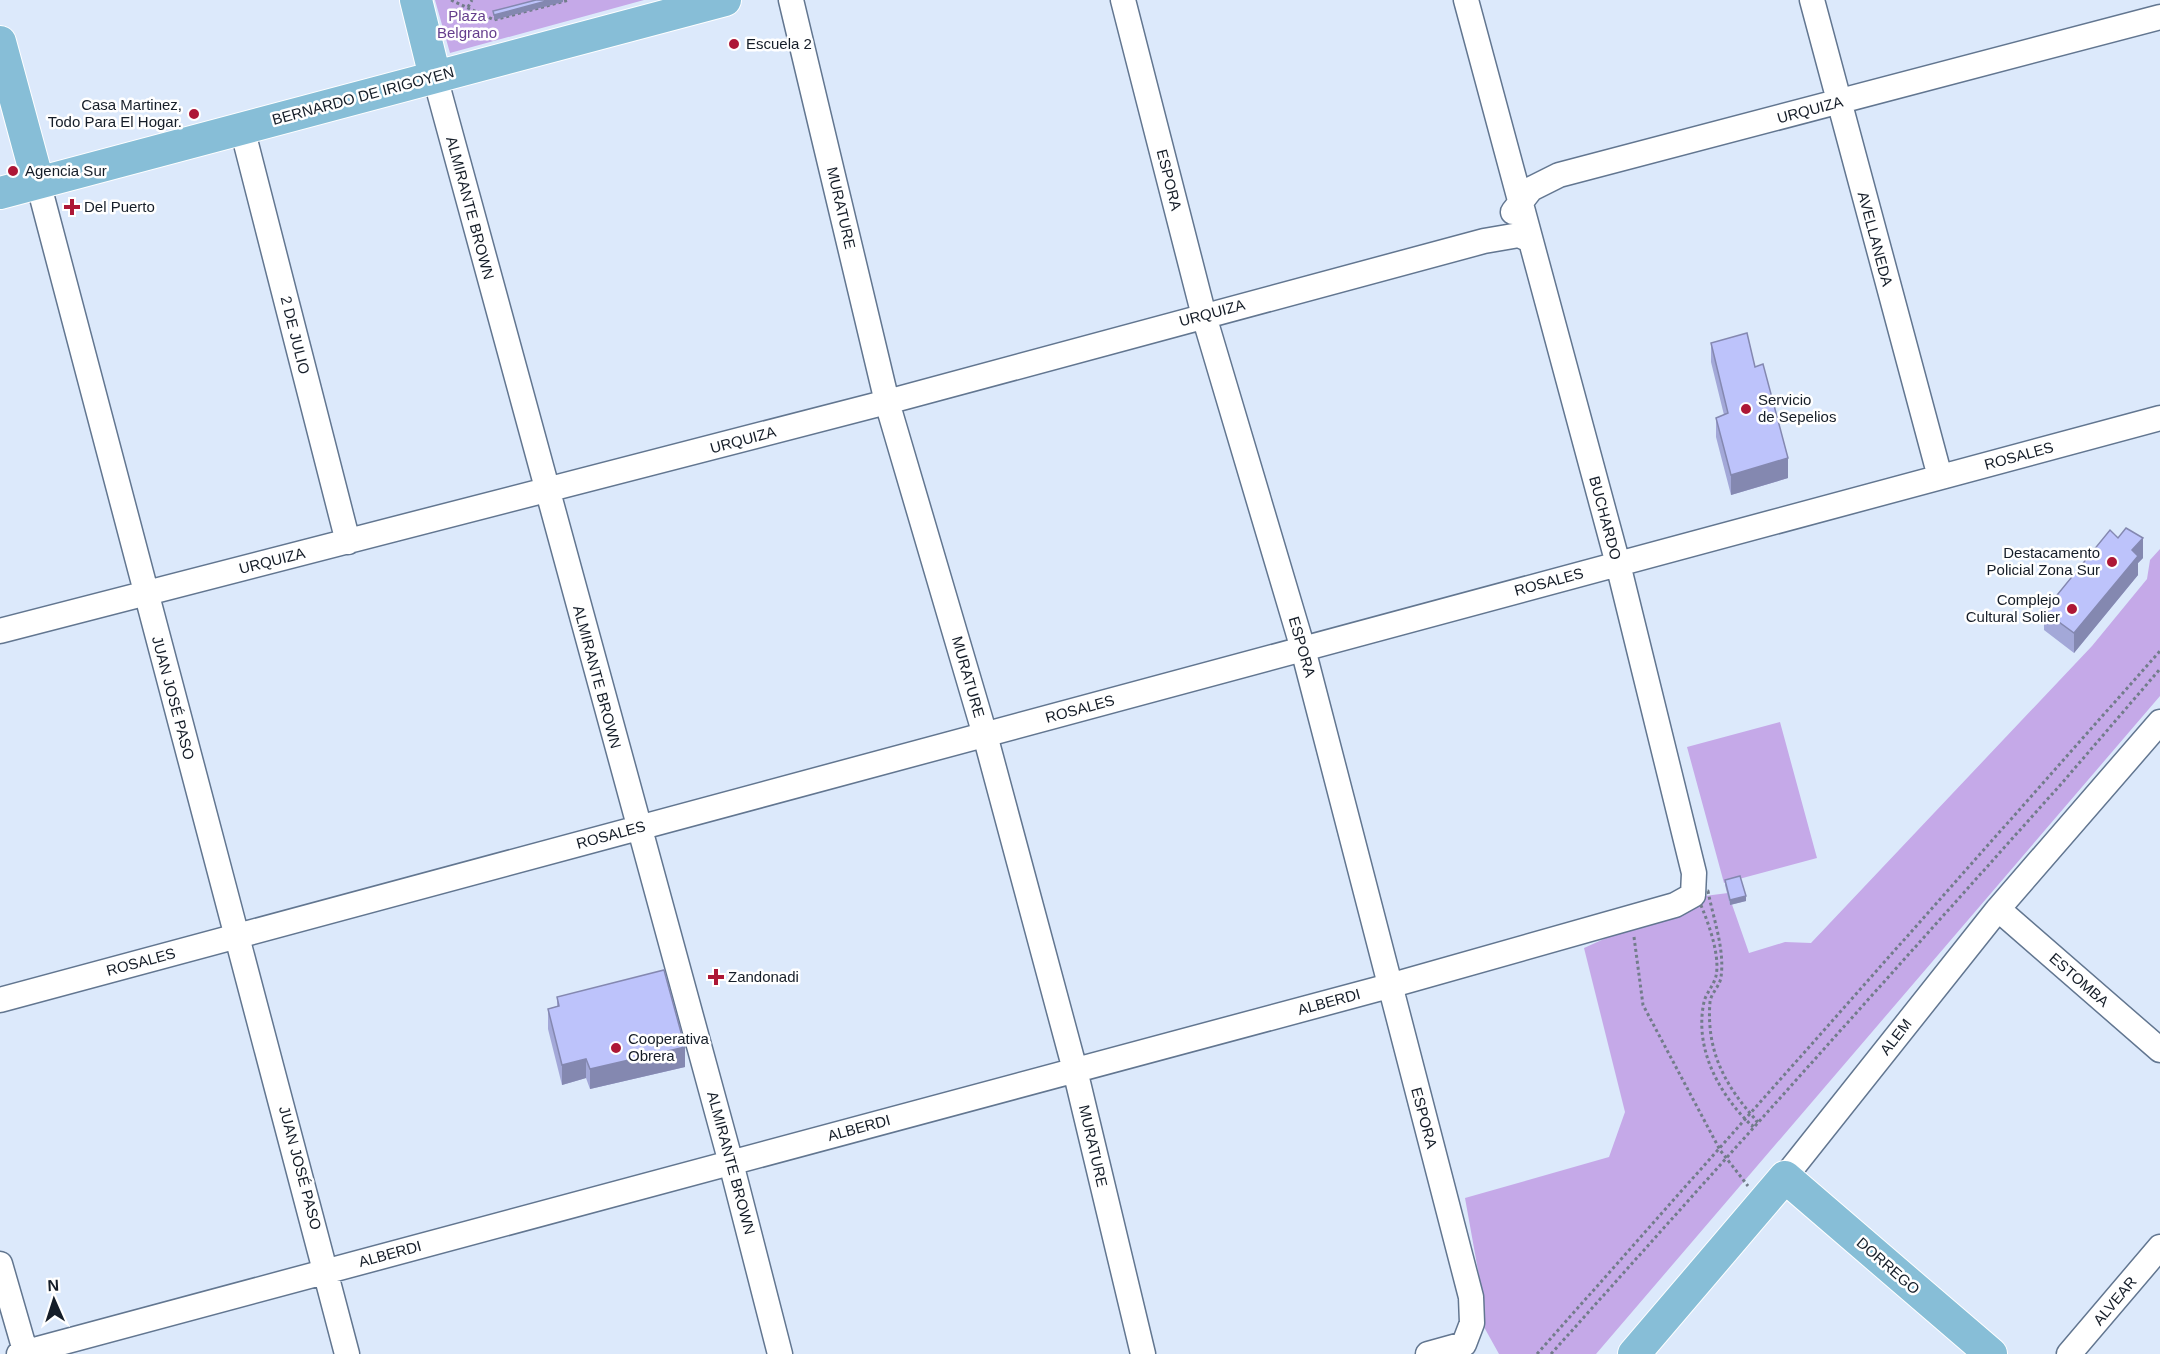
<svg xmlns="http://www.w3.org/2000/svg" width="2160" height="1354" viewBox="0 0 2160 1354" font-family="Arial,sans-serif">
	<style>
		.green { fill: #c5a9e8 }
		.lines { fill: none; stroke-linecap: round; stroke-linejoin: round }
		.minor-casing { stroke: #627690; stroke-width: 27 }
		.major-casing { stroke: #fff; stroke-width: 34 }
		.path { stroke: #727c8a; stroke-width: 3; stroke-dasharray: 3 3; stroke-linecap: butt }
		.minor { stroke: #fff; stroke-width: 24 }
		.major { stroke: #87bed7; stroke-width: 32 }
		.wall { fill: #a3a8d8 }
		.shaded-wall { fill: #8488b0 }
		.building { fill: #bdc3fb; stroke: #8488b0; stroke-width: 1.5 }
		.poi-dot { fill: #ad1736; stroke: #fff; stroke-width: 2 }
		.labels { text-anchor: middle; stroke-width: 5; stroke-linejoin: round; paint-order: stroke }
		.park-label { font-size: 15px; fill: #653e8d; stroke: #fff }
		.poi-label { font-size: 15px; fill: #151d28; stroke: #fff; text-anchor: start }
		.street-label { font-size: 15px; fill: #151d28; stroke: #fff }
	</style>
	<rect width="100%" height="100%" fill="#dce9fb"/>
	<path class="green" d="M435 0H644L450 53Z
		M2160 549V696L1596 1354H1499L1484 1327 1481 1287 1465 1198 1609 1157 1625 1112 1584 948 1697 897 1728 893 1749 953 1785 942 1811 943 2092 646 2147 579 2150 560Z
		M1780 722 1817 858 1724 883 1687 747Z"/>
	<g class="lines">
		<defs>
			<path id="minor" d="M791 0 887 402 985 735 1075 1070 1143 1354
				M1123 0 1204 316 1303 649 1471 1297 1472 1323 1464 1344 1428 1354
				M1812 0 1940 477
				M435 77 731 1163 780 1354
				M242 128 348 542
				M38 182 347 1354
				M1513 212 1531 189 1559 175 2160 17
				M0 631 887 402 1484 241 1519 235 1530 240
				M1998 909 2160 1050
				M0 1000 2160 418
				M1785 1177 1998 909 2160 722
				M0 1264 26 1354
				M19 1354 1389 986 1675 905 1693 895 1694 873 1618 564 1466 0
				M2069 1354 2160 1247"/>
			<path id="major" d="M416 0 435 77
				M0 42 38 182
				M0 193 725 0
				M1634 1354 1785 1177 1991 1354"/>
		</defs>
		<use href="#minor" class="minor-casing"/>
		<use href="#major" class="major-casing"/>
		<path class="path" d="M451 0 494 20 569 0
			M468 7 472 0
			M1708 891C1713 918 1725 949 1721 977 1720 986 1711 993 1710 1002 1706 1051 1725 1086 1757 1121L1752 1126C1719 1094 1694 1049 1704 1002 1706 993 1714 985 1716 976 1721 953 1705 913 1695 892Z
			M1634 937 1643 1005 1720 1150 1748 1186
			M1537 1354 2160 651
			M1551 1354 2062 783 2160 669"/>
		<use href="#minor" class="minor"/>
		<use href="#major" class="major"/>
	</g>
	<path class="wall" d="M1711 343 1755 367 1788 478 1731 495 1716 437V418L1724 415 1711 362Z
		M2118 538 2143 558 2138 563V575L2074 653 2044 630V611Z
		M1725 880 1746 901 1730 905 1725 885Z
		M557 997 685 1067 590 1089 586 1078 562 1085 548 1029V1009L557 1006Z"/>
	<path class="shaded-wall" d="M550 0H563V2L494 20V15Z
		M1788 458V478L1731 495V475Z
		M2143 538V558L2138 563V575L2074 653V633L2132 550Z
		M1746 896V901L1730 905V900Z
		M685 1047V1067L590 1089V1069Z
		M586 1059V1078L562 1085V1065Z"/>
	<path class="building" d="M536 0H550L494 15 493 11Z
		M1747 333 1755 367 1763 364 1788 458 1731 475 1716 418 1728 413 1711 343Z
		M2126 528 2143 538 2132 550 2138 556 2074 633 2044 611 2110 530 2118 538Z
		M1740 876 1746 896 1730 900 1725 880Z
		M664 970 685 1047 590 1069 586 1059 562 1065 548 1009 559 1006 557 997Z"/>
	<g class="poi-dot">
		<circle cx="734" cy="44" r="6"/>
		<circle cx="194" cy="114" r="6"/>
		<circle cx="13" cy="171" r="6"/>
		<path d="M69 198h6v6h6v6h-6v6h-6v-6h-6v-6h6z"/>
		<circle cx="1746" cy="409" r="6"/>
		<circle cx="2112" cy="562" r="6"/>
		<circle cx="2072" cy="609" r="6"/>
		<path d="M713 968h6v6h6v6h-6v6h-6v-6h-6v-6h6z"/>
		<circle cx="616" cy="1048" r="6"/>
	</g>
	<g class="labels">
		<g class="park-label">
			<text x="467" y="21">Plaza<tspan x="467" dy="17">Belgrano</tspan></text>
		</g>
		<g class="poi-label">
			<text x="746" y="49">Escuela 2</text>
			<text x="182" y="110" text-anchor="end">Casa Martinez,<tspan x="182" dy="17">Todo Para El Hogar.</tspan></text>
			<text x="25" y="176">Agencia Sur</text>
			<text x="84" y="212">Del Puerto</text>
			<text x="1758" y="405">Servicio<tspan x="1758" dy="17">de Sepelios</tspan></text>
			<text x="2100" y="558" text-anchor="end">Destacamento<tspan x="2100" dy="17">Policial Zona Sur</tspan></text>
			<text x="2060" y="605" text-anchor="end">Complejo<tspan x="2060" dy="17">Cultural Solier</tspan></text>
			<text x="728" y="982">Zandonadi</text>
			<text x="628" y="1044">Cooperativa<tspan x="628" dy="17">Obrera</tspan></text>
		</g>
		<g class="street-label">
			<text transform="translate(363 96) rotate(-15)" y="5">BERNARDO DE IRIGOYEN</text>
			<text transform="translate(1810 110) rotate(-15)" y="5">URQUIZA</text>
			<text transform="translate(1169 180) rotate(76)" y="5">ESPORA</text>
			<text transform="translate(470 208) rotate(75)" y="5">ALMIRANTE BROWN</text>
			<text transform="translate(841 208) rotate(77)" y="5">MURATURE</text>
			<text transform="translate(1875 239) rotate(75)" y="5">AVELLANEDA</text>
			<text transform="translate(1212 313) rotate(-15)" y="5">URQUIZA</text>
			<text transform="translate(295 335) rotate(76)" y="5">2 DE JULIO</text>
			<text transform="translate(743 440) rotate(-15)" y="5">URQUIZA</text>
			<text transform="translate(2019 456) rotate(-15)" y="5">ROSALES</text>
			<text transform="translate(1605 518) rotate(75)" y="5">BUCHARDO</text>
			<text transform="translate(272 561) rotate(-14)" y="5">URQUIZA</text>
			<text transform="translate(1549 582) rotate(-15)" y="5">ROSALES</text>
			<text transform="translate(1302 647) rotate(74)" y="5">ESPORA</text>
			<text transform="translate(597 677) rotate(75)" y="5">ALMIRANTE BROWN</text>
			<text transform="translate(968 677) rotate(74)" y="5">MURATURE</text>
			<text transform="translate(173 698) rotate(75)" y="5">JUAN JOSÉ PASO</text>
			<text transform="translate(1080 709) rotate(-15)" y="5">ROSALES</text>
			<text transform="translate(611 835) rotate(-15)" y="5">ROSALES</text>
			<text transform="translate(141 962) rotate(-15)" y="5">ROSALES</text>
			<text transform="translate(2079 980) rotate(41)" y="5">ESTOMBA</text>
			<text transform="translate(1329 1002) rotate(-15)" y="5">ALBERDI</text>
			<text transform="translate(1896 1037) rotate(-52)" y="5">ALEM</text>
			<text transform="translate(1424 1118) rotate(75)" y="5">ESPORA</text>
			<text transform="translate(859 1128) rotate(-15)" y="5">ALBERDI</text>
			<text transform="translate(1093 1146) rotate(77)" y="5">MURATURE</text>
			<text transform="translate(731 1163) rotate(75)" y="5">ALMIRANTE BROWN</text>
			<text transform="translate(300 1168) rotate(75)" y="5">JUAN JOSÉ PASO</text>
			<text transform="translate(390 1254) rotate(-15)" y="5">ALBERDI</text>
			<text transform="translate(1888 1266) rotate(41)" y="5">DORREGO</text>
			<text transform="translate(2115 1301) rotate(-50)" y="5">ALVEAR</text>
		</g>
	</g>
	<g transform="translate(54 1300) rotate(357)" stroke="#ffffff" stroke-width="4.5" paint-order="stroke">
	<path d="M0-4.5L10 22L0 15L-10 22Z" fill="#151d28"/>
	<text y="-9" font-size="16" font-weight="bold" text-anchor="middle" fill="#151d28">N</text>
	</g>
</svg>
